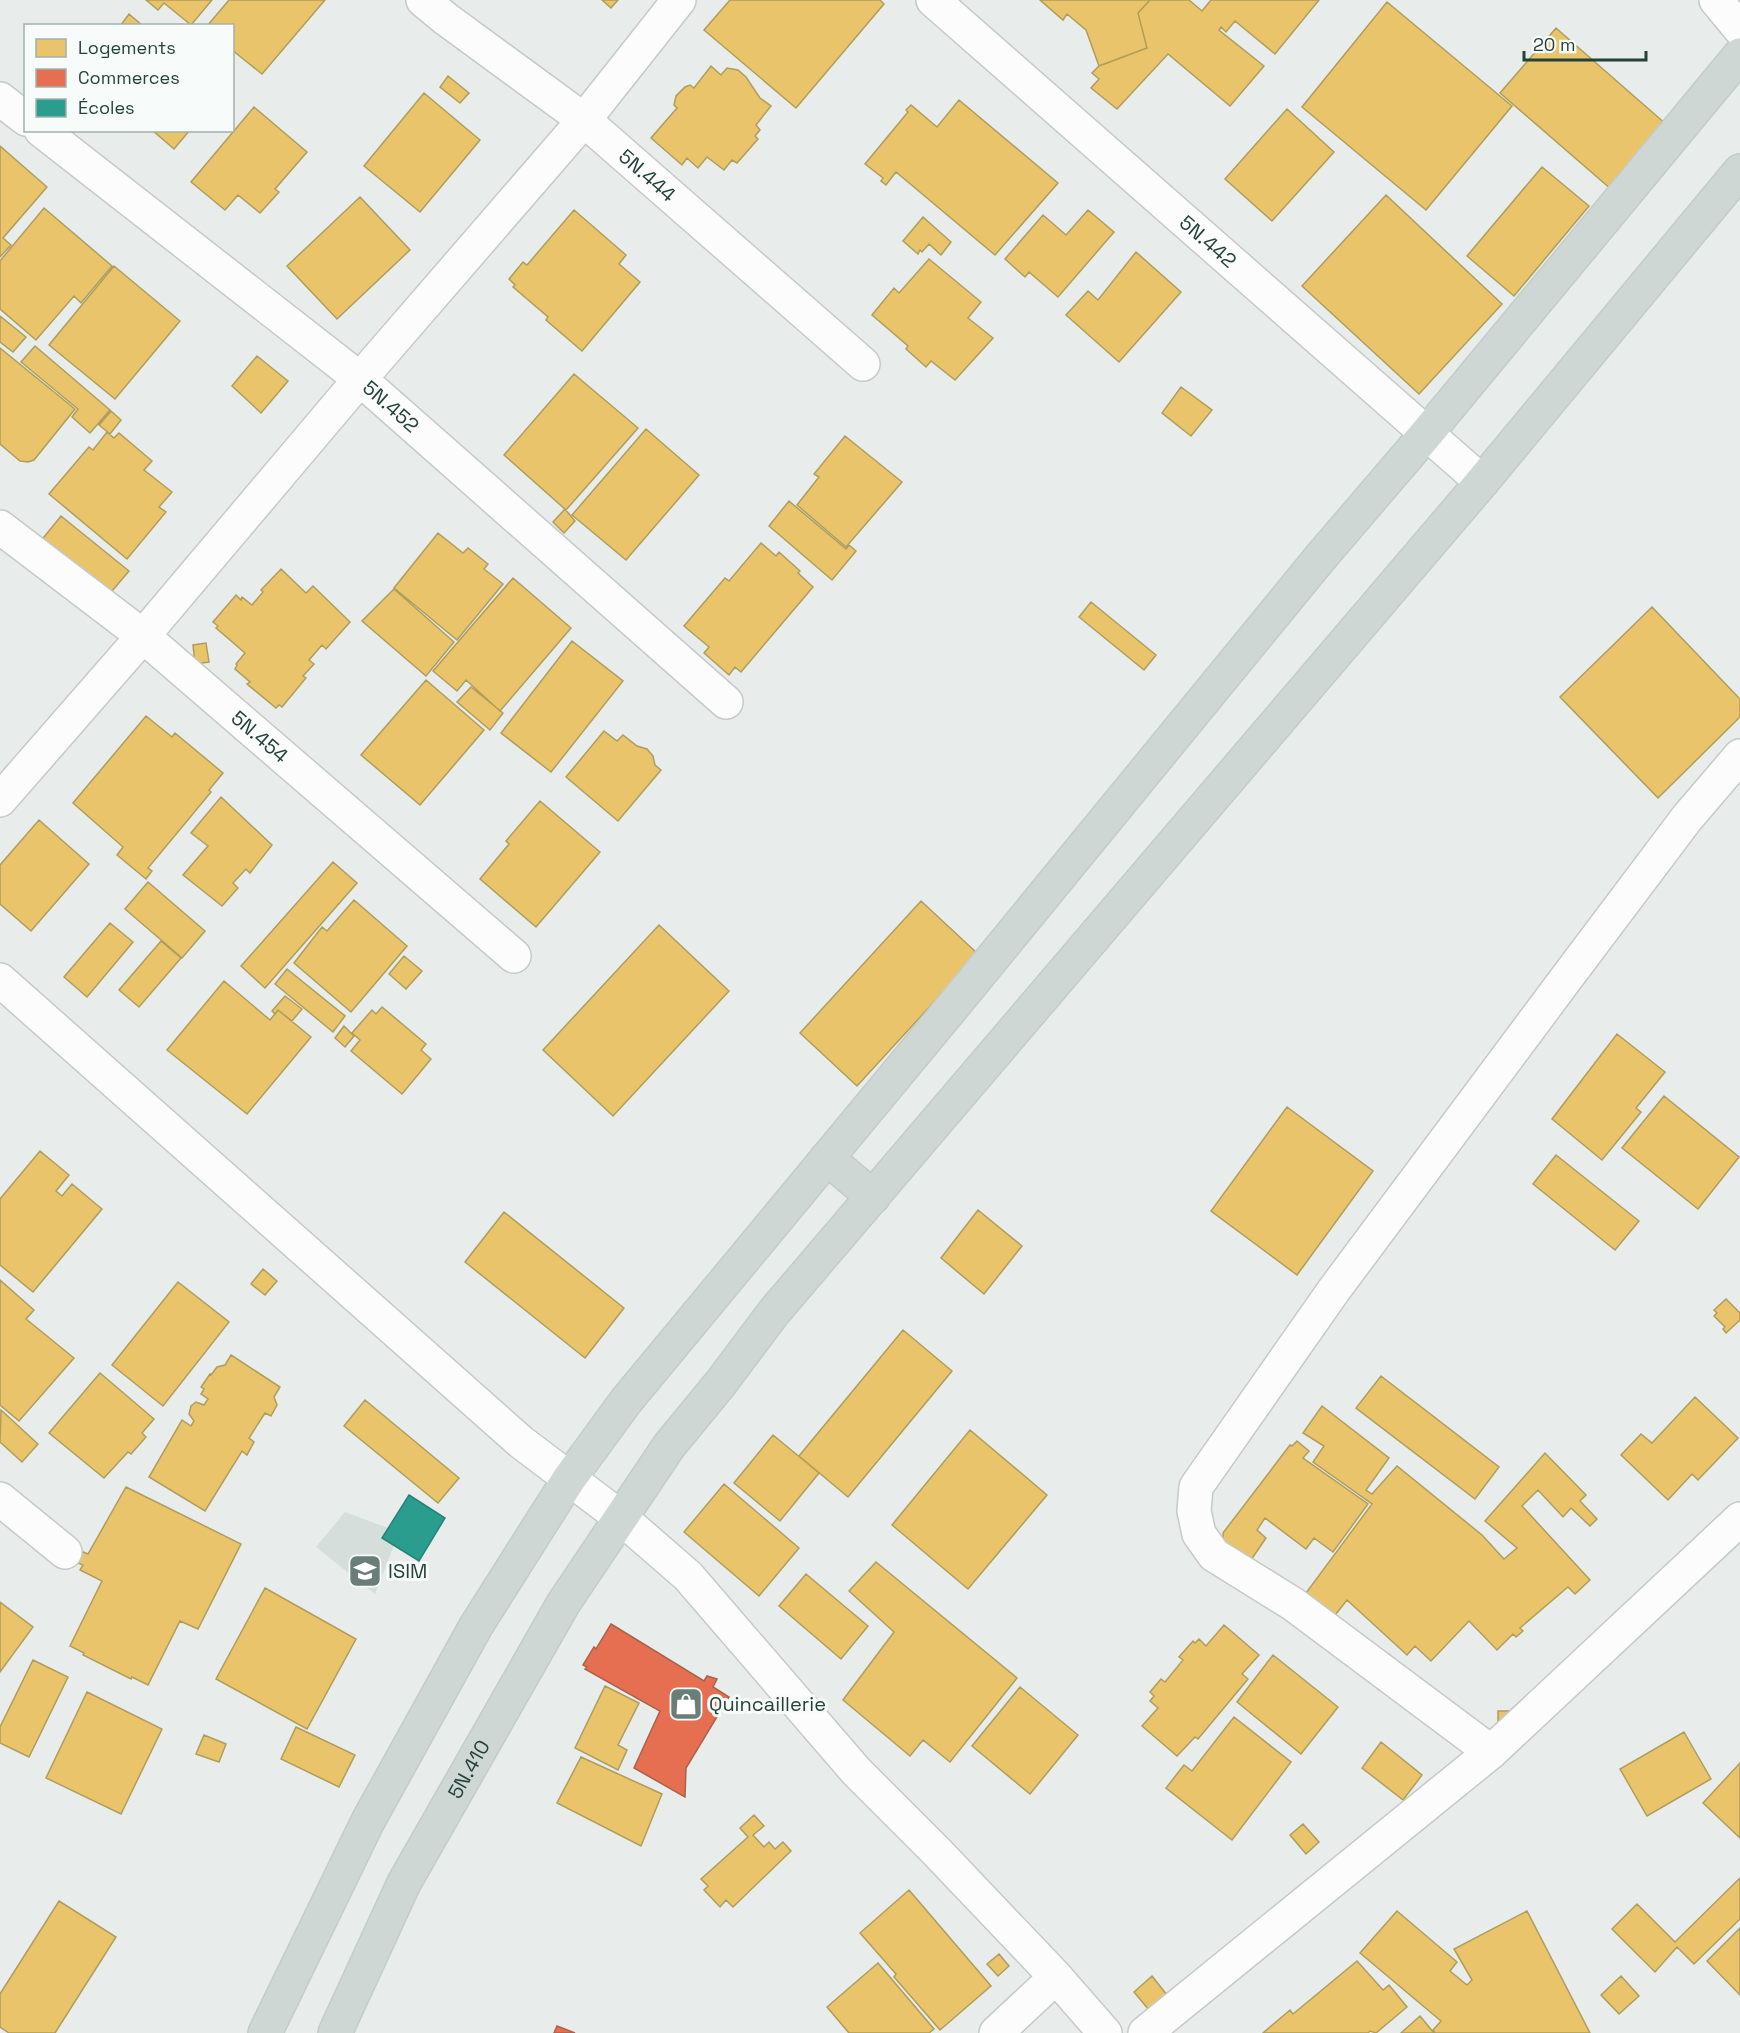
<svg xmlns="http://www.w3.org/2000/svg" width="1740" height="2033" viewBox="0 0 1740 2033" font-family="'Space Grotesk',sans-serif">
	<style>
		.built { fill: #d6dedb }
		.homes { fill: #e9c46a; stroke: #ae9d5c; stroke-width: 1.5 }
		.shops { fill: #e76f51; stroke: #ac624a; stroke-width: 1.5 }
		.schools { fill: #2a9d8f; stroke: #288276; stroke-width: 1.5 }
		.lines { fill: none; stroke-linecap: round; stroke-linejoin: round }
		.minor-casing { stroke: #c5cac8; stroke-width: 36 }
		.major-casing { stroke: #c3ccc9; stroke-width: 36 }
		.minor { stroke: #fcfcfc; stroke-width: 33 }
		.major { stroke: #cfd7d5; stroke-width: 33 }
		.labels { text-anchor: middle; stroke-width: 6; stroke-linejoin: round; paint-order: stroke }
		.street-label { font-size: 20px; fill: #24423a; stroke: #f7fbf9 }
		.poi-label { font-size: 20px; fill: #24423a; stroke: #f7fbf9; text-anchor: start }
	</style>
	<rect width="100%" height="100%" fill="#e8edeb"/>
	<path class="built" d="M345 1512 399 1532 375 1594 316 1547Z"/>
	<path class="homes" d="M146 0H212L191 25 164 3 158 10Z
		M229 0H325L262 74 232 50V26H207Z
		M602 0H618L611 8Z
		M730 0H880L884 4 796 108 704 30Z
		M1040 0H1150L1138 13 1147 48 1099 66 1086 30 1067 14 1063 20Z
		M1150 0H1189L1202 11 1211 0H1319L1275 54 1235 21 1226 32 1221 27 1219 30 1264 66 1230 106 1168 54 1117 109 1091 88 1099 79 1092 73 1099 66 1147 48 1138 13Z
		M1387 2 1512 106 1426 210 1302 107Z
		M129 14 143 26H120Z
		M1556 28 1667 125 1612 190 1500 93Z
		M711 66 721 75 727 68 738 70 746 77 760 98 771 106 756 125 760 130 755 136 758 139 737 163 732 160 724 170 707 157 698 168 687 158 682 165 651 138 677 108 674 105 676 96 685 87 690 85 694 88Z
		M448 76 469 93 460 103 440 87Z
		M424 93 480 140 420 212 364 166Z
		M959 100 1058 183 995 255 896 172 886 185 881 181 883 178 865 164 908 112 906 110 911 105 937 127Z
		M254 107 307 152 275 189 279 192 260 213 238 195 225 210 191 182Z
		M1287 109 1334 152 1272 221 1225 179Z
		M152 130H190L174 149Z
		M0 146 47 187 3 238 11 245 0 257Z
		M1542 167 1589 206 1514 296 1467 256Z
		M1386 195 1502 304 1419 394 1302 286Z
		M360 197 410 250 337 319 287 266Z
		M44 208 112 266 81 303 74 296 36 340 0 309V261Z
		M574 210 626 255 619 264 640 282 582 351 546 320 548 317 513 287 515 285 509 279 523 262 527 265Z
		M1088 210 1114 232 1058 297 1029 272 1025 277 1005 259 1043 215 1066 235Z
		M923 217 951 242 941 255 929 244 922 252 920 250 918 254 903 241Z
		M1136 252 1181 292 1119 362 1066 315 1088 291 1098 300Z
		M929 259 981 302 968 318 993 338 955 380 931 361 926 367 906 349 908 346 872 315 894 288 899 293Z
		M114 266 180 321 115 399 49 345Z
		M0 316 26 337 13 352 0 342Z
		M35 346 110 410 90 433 72 417 78 409 21 362Z
		M0 348 75 409 34 460 28 462 20 461 0 444Z
		M257 356 288 381 261 413 232 386Z
		M574 374 638 428 566 510 504 455Z
		M1181 387 1212 410 1191 436 1162 413Z
		M111 411 121 420 110 434 99 425Z
		M646 429 699 475 626 560 572 515Z
		M107 432 114 438 119 433 152 461 144 470 172 492 159 507 166 512 127 559 49 494 89 447 93 450Z
		M845 436 902 482 846 547 797 505 819 477 814 474Z
		M789 501 846 549 849 545 856 551 832 580 769 526Z
		M565 509 575 521 564 533 553 522Z
		M61 516 129 571 107 597 40 542Z
		M438 533 463 553 468 548 488 564 484 569 503 584 457 640 394 588Z
		M761 543 776 556 779 552 800 571 798 573 813 587 741 672 735 667 729 675 704 653 709 647 684 626 725 578 729 581Z
		M281 569 306 593 313 586 350 622 326 649 322 645 309 660 314 664 303 676 306 678 282 707 279 705 276 708 247 684 250 682 235 669 237 665 236 664 245 653 216 628 218 626 213 622 236 595 241 600 242 597 252 605 263 592 261 590Z
		M513 578 571 628 500 711 466 680 457 691 433 671Z
		M394 589 454 642 426 676 362 621Z
		M1091 602 1156 655 1144 670 1079 617Z
		M1652 607 1740 699V717L1658 798 1560 697Z
		M572 641 623 681 551 772 501 733Z
		M206 643 209 662 195 664 193 645Z
		M426 680 484 730 420 805 361 755Z
		M471 687 503 713 490 730 457 702Z
		M146 716 172 737 175 733 223 773 209 790 211 792 148 868 152 871 146 879 117 855 123 847 73 803Z
		M604 731 617 741 623 735 637 746 647 749 653 756 655 765 661 770 618 821 566 777Z
		M221 797 272 845 250 873 246 869 233 883 238 888 222 906 183 875 208 846 191 833Z
		M540 801 600 852 536 927 480 879 509 844 506 841Z
		M39 820 89 864 31 931 0 904V865Z
		M333 862 357 883 265 988 241 966Z
		M148 882 205 931 182 958 125 909Z
		M354 900 407 946 351 1012 294 963 322 927 327 931Z
		M921 901 978 954 857 1086 800 1033Z
		M110 923 133 942 87 997 64 977Z
		M659 925 729 991 613 1116 543 1050Z
		M161 941 181 958 139 1007 119 990Z
		M404 956 422 971 406 989 389 974Z
		M287 969 345 1016 333 1032 275 984Z
		M224 981 270 1020 278 1010 311 1037 247 1114 167 1050Z
		M285 996 302 1009 292 1021 278 1010 275 1014 272 1011Z
		M382 1007 426 1044 421 1050 431 1059 402 1094 351 1051 360 1040 352 1033 372 1010 376 1014Z
		M344 1026 354 1036 345 1047 335 1038Z
		M1617 1034 1665 1072 1636 1108 1641 1112 1602 1160 1552 1119Z
		M1664 1096 1739 1157 1698 1209 1622 1148Z
		M1287 1107 1373 1171 1297 1275 1211 1211Z
		M40 1151 69 1175 56 1191 62 1196 72 1184 102 1209 33 1292 0 1265V1199Z
		M1556 1155 1639 1221 1615 1250 1533 1184Z
		M978 1210 1022 1246 984 1294 941 1258Z
		M504 1212 624 1308 585 1358 465 1262Z
		M263 1269 277 1281 265 1295 251 1284Z
		M0 1280 34 1310 26 1319 74 1358 19 1421 0 1405Z
		M178 1282 229 1322 163 1406 112 1365Z
		M1726 1299 1740 1313V1320L1726 1333 1723 1329 1725 1327 1714 1316 1717 1313 1714 1310Z
		M903 1330 952 1371 848 1497 799 1456Z
		M231 1355 280 1387 274 1397 277 1405 271 1416 265 1413 249 1438 254 1442 247 1455 242 1451 205 1511 149 1477 182 1420 191 1426 194 1421 189 1414 191 1406 196 1402 204 1405 208 1399 201 1394 204 1389 201 1387 210 1374 211 1375 217 1367 225 1365Z
		M100 1373 154 1419 142 1433 146 1437 131 1454 128 1452 104 1478 49 1433Z
		M1381 1376 1499 1467 1475 1499 1356 1408Z
		M1695 1397 1738 1438 1698 1480 1692 1474 1668 1500 1621 1455 1641 1434 1652 1443Z
		M365 1400 459 1478 438 1503 344 1426Z
		M1322 1406 1389 1458 1366 1490 1372 1494 1397 1466 1482 1535 1504 1559 1517 1548 1485 1521 1545 1453 1586 1495 1580 1501 1597 1519 1590 1526 1571 1508 1563 1517 1538 1490 1522 1506 1590 1580 1575 1594 1568 1587 1520 1628 1523 1631 1516 1637 1513 1634 1497 1650 1469 1621 1431 1661 1415 1646 1407 1655 1347 1600 1332 1619 1303 1597 1372 1504 1313 1462 1324 1446 1303 1433Z
		M1 1410 38 1444 22 1462 0 1442Z
		M970 1430 1047 1495 968 1589 892 1525Z
		M773 1435 819 1473 780 1521 734 1483Z
		M1297 1441 1309 1451 1303 1458 1368 1504 1333 1552 1314 1538 1306 1549 1265 1518 1257 1530 1266 1538 1251 1560 1224 1554 1223 1533 1290 1445 1292 1446Z
		M724 1484 799 1548 759 1596 684 1532Z
		M126 1487 241 1544 198 1629 180 1621 148 1685 132 1677 131 1679 83 1655 84 1653 70 1646 102 1581 80 1570 83 1565 76 1562 81 1551 88 1554Z
		M876 1562 1017 1678 950 1762 923 1740 910 1756 843 1700 894 1632 849 1591Z
		M806 1574 868 1626 841 1659 779 1606Z
		M265 1588 356 1639 307 1729 216 1679Z
		M0 1602 33 1627 0 1672Z
		M1224 1625 1259 1655 1242 1674 1248 1679 1198 1739 1195 1737 1177 1756 1142 1726 1158 1708 1150 1701 1154 1696 1150 1692 1161 1679 1165 1682 1183 1660 1179 1657 1193 1641 1195 1643 1199 1639 1206 1646Z
		M1273 1655 1338 1707 1301 1754 1237 1702Z
		M33 1660 68 1677 29 1757 0 1743V1727Z
		M605 1686 639 1703 618 1745 627 1750 618 1770 575 1748Z
		M1020 1687 1078 1735 1030 1794 972 1746Z
		M87 1692 162 1729 121 1814 46 1778Z
		M1498 1711H1516L1498 1727Z
		M1234 1717 1291 1762 1232 1840 1166 1788 1184 1765 1192 1771Z
		M296 1727 355 1755 339 1787 281 1759Z
		M1684 1732 1711 1779 1647 1816 1620 1769Z
		M204 1735 226 1744 219 1762 196 1754Z
		M1381 1742 1422 1775 1403 1800 1362 1768Z
		M581 1757 662 1794 641 1846 557 1803Z
		M1740 1763V1838L1703 1803Z
		M754 1815 764 1826 753 1835 764 1847 769 1842 775 1849 783 1842 791 1851 733 1907 726 1900 720 1907 704 1890 708 1886 701 1879 748 1837 740 1828Z
		M1303 1824 1319 1842 1306 1854 1290 1835Z
		M1740 1878V1919L1694 1964 1677 1947 1655 1972 1612 1929 1637 1904 1675 1942Z
		M909 1890 991 1986 940 2030 894 1977 896 1974 860 1933Z
		M59 1901 116 1937 55 2033H9L0 2027V1994Z
		M1397 1911 1457 1962 1450 1971 1467 1985 1472 1980 1454 1949 1527 1911 1590 2033H1435L1433 2030 1441 2021 1360 1953Z
		M1740 1928V1995L1707 1961Z
		M999 1954 1009 1966 998 1976 987 1964Z
		M1357 1961 1383 1990 1389 1985 1407 2007 1376 2033 1370 2031 1368 2033H1263L1290 2010 1293 2014Z
		M878 1963 934 2029 929 2033H849L827 2007Z
		M1152 1976 1167 1995 1149 2010 1134 1992Z
		M1621 1976 1639 1996 1619 2014 1601 1995Z
		M1420 2016 1434 2033H1401Z"/>
	<path class="shops" d="M611 1624 704 1681 707 1676 717 1679 713 1687 729 1697 686 1768 685 1797 634 1768 660 1711 585 1669 587 1667 583 1665 594 1647 596 1649Z
		M557 2026 575 2033H554Z"/>
	<path class="schools" d="M409 1495 445 1518 419 1561 382 1538Z"/>
	<g class="lines">
		<defs>
			<g id="minor">
				<path id="s1" d="M423 0 446 19 584 120 863 364"/>
				<path id="s2" d="M933 0 1482 482"/>
				<path d="M1716 0 1740 29"/>
				<path d="M0 99 26 119"/>
				<path id="s3" d="M41 130 360 379 726 702"/>
				<path id="s4" d="M0 527 143 636 514 956"/>
				<path d="M0 800 143 636 360 379 584 120 679 0"/>
				<path d="M0 980 521 1442 620 1517 688 1576 856 1771 937 1852 1056 1977 1105 2033"/>
				<path d="M0 1499 65 1552"/>
				<path d="M1491 1752 1293 1604 1214 1555 1199 1534 1194 1511 1196 1487 1334 1290 1565 980 1687 818 1740 756"/>
				<path d="M996 2033 1056 1977"/>
				<path d="M1145 2033 1491 1752 1740 1519"/>
			</g>
			<g id="major">
				<path d="M827 1158 873 1197"/>
				<path d="M265 2033 368 1821 476 1626 569 1479 626 1401 954 1005 1320 558 1427 433 1740 55"/>
				<path id="s5" d="M335 2033 404 1883 563 1604 669 1446 720 1384 774 1312 1482 482 1740 171"/>
			</g>
		</defs>
		<use href="#minor" class="minor-casing"/>
		<use href="#major" class="major-casing"/>
		<use href="#minor" class="minor"/>
		<use href="#major" class="major"/>
	</g>
	<defs>
		<symbol id="school-square" viewBox="-11 -11 22 22"><rect x="-9" y="-9" width="18" height="18" rx="4" fill="#697e78" stroke="#f7fbf9"/><path d="M0-5L7-2L0 1L-7-2ZM-4 1L0 2.5L4 1V4Q0 6-4 4Z" fill="#fff"/></symbol>
		<symbol id="shop-square" viewBox="-11 -11 22 22"><rect x="-9" y="-9" width="18" height="18" rx="4" fill="#697e78" stroke="#f7fbf9"/><path d="M-5-2.5h2.3a2.7 3.5 0 0 1 5.4 0H5L5.5 6h-11ZM-1.5-2.5h3a1.5 2.3 0 0 0-3 0Z" fill="#fff"/></symbol>
	</defs>
	<g fill-rule="evenodd">
		<use href="#school-square" x="346" y="1552" width="38" height="38"/>
		<use href="#shop-square" x="667" y="1685" width="38" height="38"/>
	</g>
	<g class="labels">
		<g class="street-label">
			<text dy="7" stroke="none"><textPath href="#s1" startOffset="285">5N.444</textPath></text>
			<text dy="7" stroke="none"><textPath href="#s2" startOffset="366">5N.442</textPath></text>
			<text dy="7" stroke="none"><textPath href="#s3" startOffset="446">5N.452</textPath></text>
			<text dy="7" stroke="none"><textPath href="#s4" startOffset="334">5N.454</textPath></text>
			<text dy="7" stroke="none"><textPath href="#s5" startOffset="296">5N.410</textPath></text>
		</g>
		<g class="poi-label">
			<text x="388" y="1578">ISIM</text>
			<text x="709" y="1711">Quincaillerie</text>
		</g>
	</g>
	<rect x="24" y="24" width="210" height="108" fill="#f7fbf9" stroke="#a3b1ad" stroke-width="1.5"/>
	<rect x="36" y="39" width="30" height="18" fill="#e9c46a" stroke="#a3b1ad" stroke-width="1.5"/>
	<text x="78" y="54" font-size="18" fill="#24423a">Logements</text>
	<rect x="36" y="69" width="30" height="18" fill="#e76f51" stroke="#a3b1ad" stroke-width="1.5"/>
	<text x="78" y="84" font-size="18" fill="#24423a">Commerces</text>
	<rect x="36" y="99" width="30" height="18" fill="#2a9d8f" stroke="#a3b1ad" stroke-width="1.5"/>
	<text x="78" y="114" font-size="18" fill="#24423a">Écoles</text>
	<path d="M1524 51v9h122v-9" fill="none" stroke="#24423a" stroke-width="3"/>
	<text x="1533" y="51" font-size="18" fill="#24423a" stroke="#f7fbf9" stroke-width="4.5" paint-order="stroke">20 m</text>
</svg>
